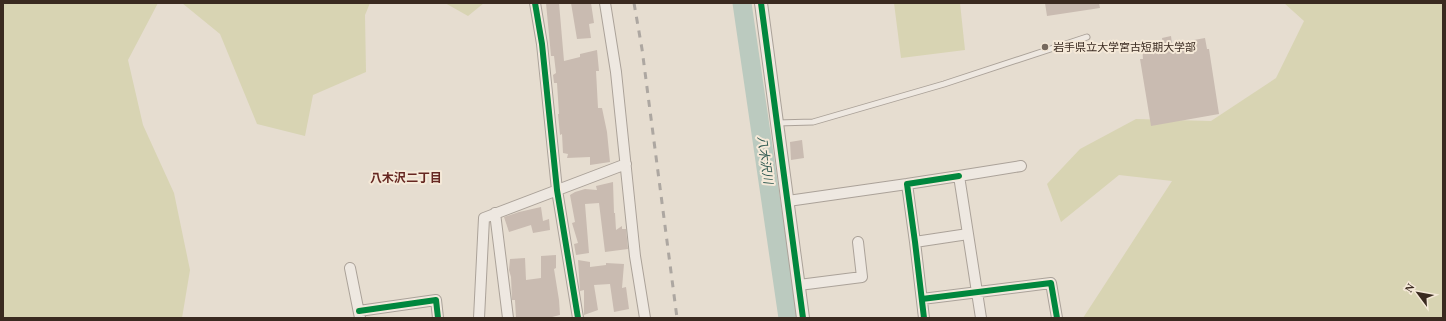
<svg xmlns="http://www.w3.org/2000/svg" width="1446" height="321" viewBox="0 0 1446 321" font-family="'Times New Roman','Noto Sans JP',serif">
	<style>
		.green { fill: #d8d4b3 }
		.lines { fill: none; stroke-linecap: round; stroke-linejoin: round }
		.river { stroke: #bbcabf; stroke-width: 19 }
		.building { fill: #c9bbb1 }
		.service-casing { stroke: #aba299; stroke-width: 7 }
		.minor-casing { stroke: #aba299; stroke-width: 12 }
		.tertiary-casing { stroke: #aba299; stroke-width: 14 }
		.service { stroke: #eee8e1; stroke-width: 5 }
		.minor { stroke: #eee8e1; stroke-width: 10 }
		.tertiary { stroke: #eee8e1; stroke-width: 12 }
		.rail { stroke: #ada7a1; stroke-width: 3; stroke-dasharray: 7 7; stroke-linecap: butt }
		.cycleway-casing { stroke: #f5e9d8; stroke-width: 8 }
		.cycleway { stroke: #00873e; stroke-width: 6 }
		.poi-dot { fill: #76695e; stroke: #f5e9d8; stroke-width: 1.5 }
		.labels { text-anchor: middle; stroke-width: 4; stroke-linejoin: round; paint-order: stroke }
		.poi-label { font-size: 11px; fill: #3a2a20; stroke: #f5e9d8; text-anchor: start }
		.water-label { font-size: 12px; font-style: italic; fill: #305a52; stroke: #f5e9d8 }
		.neighbourhood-label { font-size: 12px; font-weight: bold; fill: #662721; stroke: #f5e9d8 }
	</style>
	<rect width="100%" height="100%" fill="#e6ddd0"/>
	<path class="green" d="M3 3H158L128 60 143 125 174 193 190 270 182 318H3Z
		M182 3H370L365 15 366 72 313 95 305 136 257 124 220 34Z
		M445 3H484L468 16Z
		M894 3H960L965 50 901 58Z
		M1284 3H1443V318H1083L1172 181 1119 175 1061 222 1047 184 1080 149 1136 119 1211 121 1276 78 1304 21Z"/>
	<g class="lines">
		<path class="river" d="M742 3 788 318"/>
	</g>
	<path class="building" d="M546 3H559L564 61 580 57V54L597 50 599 71H596L598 108H602L607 132 610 162 590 165V157L567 158 568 154 563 153 562 134 560 135 558 114H559L557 83H554L553 75 556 73 554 56H551Z
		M571 3H591L594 23 589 24 591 38 577 39Z
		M1045 3H1099L1100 8 1047 16Z
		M1171 36 1172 44 1205 38 1207 49H1209L1219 114 1151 126 1140 59H1143L1142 48 1163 44 1162 38Z
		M802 140 804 158 791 160 790 142Z
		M613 182 614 213H615L616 230 622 226V229H626L628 249 605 252 599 203 585 204 589 253 576 255 574 244 578 243 572 223 575 222 570 195 575 192 585 189 597 190 596 186Z
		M541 207 543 221 549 219 550 230 533 233 531 225 509 232 504 217 519 212Z
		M556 255V268L554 269 559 300 560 315 548 318H516L515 300H512L511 277 509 270 510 259 525 258 526 280 541 278V256Z
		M578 260 590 262V267L606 265V263L624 264 622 288 626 287 629 309 614 312 610 284 594 285 598 310 584 315V290L580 291Z"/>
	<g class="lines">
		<defs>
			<path id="service" d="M777 123 813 122 944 84 1087 37"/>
			<path id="minor" d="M535 3 542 44 557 190 578 318
				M605 3 616 72 635 256 645 318
				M788 201 907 184
				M495 213 508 318
				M968 234 981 318
				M915 242 968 234 959 176 1021 166
				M350 268 360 318
				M799 285 862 277 858 242
				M922 299 1051 283 1057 318
				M359 311 436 300 438 318
				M479 318 484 218 626 164
				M924 318 915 242 907 184 959 176"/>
			<path id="tertiary" d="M761 3 803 318"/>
		</defs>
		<use href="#service" class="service-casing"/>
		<use href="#minor" class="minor-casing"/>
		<use href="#tertiary" class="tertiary-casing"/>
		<use href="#service" class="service"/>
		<use href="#minor" class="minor"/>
		<use href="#tertiary" class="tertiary"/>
		<path class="rail" d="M634 3 642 49 677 318"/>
		<defs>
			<path id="cycleway" d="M535 3 542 44 557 190 578 318
				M761 3 803 318
				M922 299 1051 283 1057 318
				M359 311 436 300 438 318
				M924 318 915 242 907 184 959 176"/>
		</defs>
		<use href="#cycleway" class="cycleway-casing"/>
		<use href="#cycleway" class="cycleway"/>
	</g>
	<circle class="poi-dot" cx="1045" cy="47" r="4"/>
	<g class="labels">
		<g class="poi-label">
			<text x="1053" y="51">岩手県立大学宮古短期大学部</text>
		</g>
		<g class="water-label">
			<text transform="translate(765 160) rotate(82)" y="4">八木沢川</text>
		</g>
		<g class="neighbourhood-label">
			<text x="406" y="182">八木沢二丁目</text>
		</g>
	</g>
	<rect width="1446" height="321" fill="none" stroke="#3a2a20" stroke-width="8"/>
	<g transform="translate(1418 293) rotate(302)" stroke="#f5e9d8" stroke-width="3" paint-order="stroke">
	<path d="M0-3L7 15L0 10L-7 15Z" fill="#3a2a20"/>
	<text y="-6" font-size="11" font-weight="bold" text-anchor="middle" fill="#3a2a20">N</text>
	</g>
</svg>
